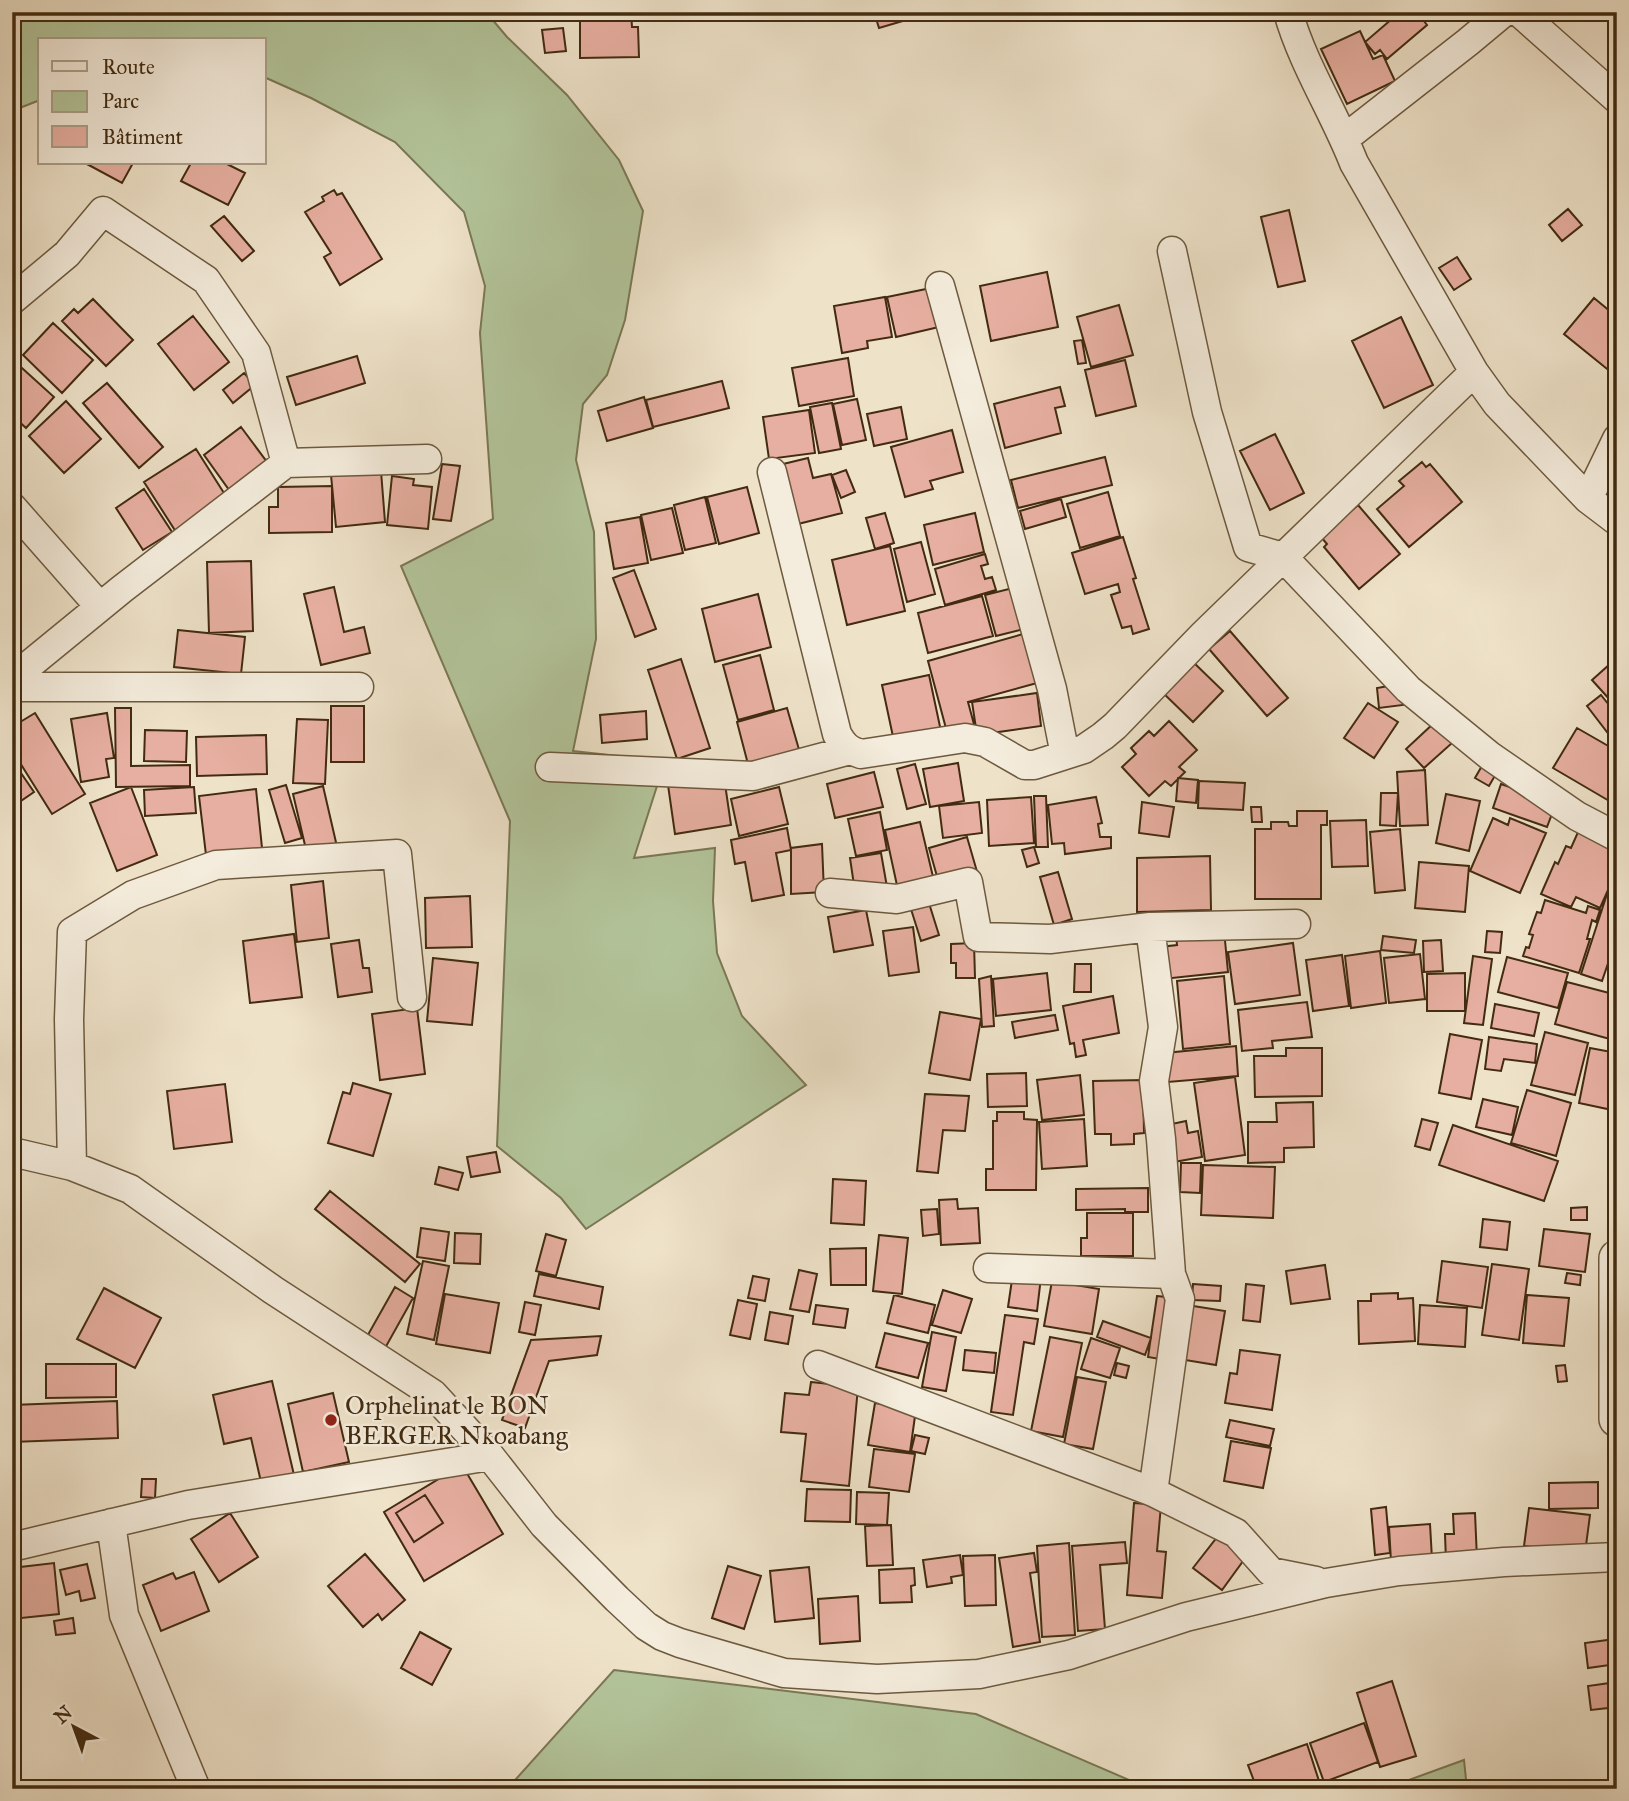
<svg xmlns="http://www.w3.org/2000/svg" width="1629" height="1801" viewBox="0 0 1629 1801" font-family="'IM FELL Great Primer',serif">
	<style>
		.green { fill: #b3c49a; stroke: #7a7855; stroke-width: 2 }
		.building { fill: #e7afa1; stroke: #422b10; stroke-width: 2; fill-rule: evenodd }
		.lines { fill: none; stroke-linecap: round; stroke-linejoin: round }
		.minor-casing { stroke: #6d593e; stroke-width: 31 }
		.tertiary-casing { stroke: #6d593e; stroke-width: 38 }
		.minor { stroke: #f4ecdc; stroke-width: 28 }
		.tertiary { stroke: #f4ecdc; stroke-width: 35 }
		.poi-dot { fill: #8f2418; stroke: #f4ecdc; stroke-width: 2.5 }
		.labels { text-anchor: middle; stroke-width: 5; stroke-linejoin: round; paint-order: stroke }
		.poi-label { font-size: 26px; fill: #422b10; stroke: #f4ecdc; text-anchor: start }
	</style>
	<rect width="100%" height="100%" fill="#eee2c9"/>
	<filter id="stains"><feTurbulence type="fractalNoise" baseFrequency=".00286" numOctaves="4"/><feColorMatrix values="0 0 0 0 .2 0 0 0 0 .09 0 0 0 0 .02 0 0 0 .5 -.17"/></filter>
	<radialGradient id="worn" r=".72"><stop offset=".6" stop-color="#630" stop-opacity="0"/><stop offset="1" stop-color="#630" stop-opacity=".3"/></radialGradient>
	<path class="green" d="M12 12H486L507 37 567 95 619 160 643 211 625 320 607 375 583 404 576 460 594 532 596 639 573 751 665 761 634 858 715 848 713 901 717 953 742 1016 806 1085 586 1229 561 1198 497 1146 510 821 401 566 493 519 480 333 485 286 464 212 395 142 311 98 264 77V40H40V100L12 111Z
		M614 1670 976 1714 1150 1789H507Z
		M1464 1760 1467 1789H1384Z"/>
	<path class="building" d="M580 12H631L632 27H638L639 57 580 58Z
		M874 12H930V13L879 28Z
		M944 12H987L945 20Z
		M1400 12H1417L1427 25 1387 59 1380 50 1375 54 1365 42Z
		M563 28 566 51 545 53 542 30Z
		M1360 31 1373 59 1383 55 1395 81 1347 104 1321 49Z
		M85 163H133L122 183Z
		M191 163H225L245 173 228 205 181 181Z
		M334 190 337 195 342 193 382 259 340 285 324 257 331 253 305 212 324 201 322 197Z
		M1568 209 1582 225 1562 241 1549 225Z
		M1289 210 1305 281 1278 287 1261 217Z
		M224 216 254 251 242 261 211 226Z
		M1457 257 1471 279 1454 290 1439 268Z
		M1047 272 1058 327 991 341 980 286Z
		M931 288 939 327 896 337 887 297Z
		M885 297 892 337 867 341 868 348 842 353 834 306Z
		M1594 298 1617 317V377L1564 334Z
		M93 299 133 340 106 366 62 321 74 309 78 313Z
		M1119 305 1133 355 1091 367 1077 317Z
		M193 316 229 362 194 390 158 344Z
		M1401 317 1433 385 1384 408 1352 341Z
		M53 323 93 360 62 393 23 355Z
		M1082 340 1086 363 1078 364 1074 341Z
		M357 356 365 383 296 405 287 377Z
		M848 358 854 396 799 406 792 368Z
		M12 359 54 397 26 428 12 415Z
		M1125 360 1136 406 1096 416 1085 370Z
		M244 373 255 385 233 403 223 390Z
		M722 381 729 408 653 427 646 400Z
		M107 383 163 447 139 468 83 403Z
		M1060 387 1065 406 1055 408 1061 433 1005 448 994 404Z
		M644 397 653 428 607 441 598 411Z
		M857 399 866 440 842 445 833 404Z
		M66 401 101 439 64 473 29 436Z
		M832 403 841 449 819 453 810 407Z
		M901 407 907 439 874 446 867 414Z
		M809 410 815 453 769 459 763 417Z
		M241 427 270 466 232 494 204 455Z
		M952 430 963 472 930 481 933 489 905 497 891 447Z
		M1275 434 1304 493 1270 510 1240 451Z
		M196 449 229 501 178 535 144 482Z
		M1105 457 1112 485 1018 508 1011 480Z
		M808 458 813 478 831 474 842 513 794 525 779 465Z
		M1422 462 1426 467 1430 464 1462 502 1409 547 1377 509 1404 486 1399 481Z
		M442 464 460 466 451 521 433 519Z
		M846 470 855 492 841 498 832 475Z
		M381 471 385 522 336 527 331 475Z
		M392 476 414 479 413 485 432 487 428 529 387 525Z
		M332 486V532L269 533V507H278V487Z
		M747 487 759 533 719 544 707 497Z
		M144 489 172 532 143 550 116 508Z
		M1108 492 1120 536 1080 548 1067 504Z
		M705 497 716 543 685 550 674 505Z
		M1061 499 1066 517 1025 529 1020 511Z
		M1358 505 1400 554 1359 589 1324 547 1327 544 1321 537Z
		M672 508 683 553 651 560 641 515Z
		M885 513 894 543 875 549 866 518Z
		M975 513 984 552 933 565 924 525Z
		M640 517 648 563 614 569 606 523Z
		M1123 537 1136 578 1133 579 1149 629 1133 634 1131 626 1122 628 1111 595 1120 592 1118 584 1085 594 1072 553Z
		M921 542 935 594 907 602 894 549Z
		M890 546 905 611 847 625 832 560Z
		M985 554 988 564 981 566 985 579 992 577 996 590 945 605 935 569Z
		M251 561 253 631 209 633 207 562Z
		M634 570 656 629 635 637 613 578Z
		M1021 586 1032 627 996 636 985 595Z
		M334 587 344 632 364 627 370 653 321 665 304 594Z
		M758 594 771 647 715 662 702 609Z
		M982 596 993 636 928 653 918 613Z
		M178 630 245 637 241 674 174 667Z
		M1230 631 1288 698 1267 716 1209 649Z
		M1023 634 1037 683 968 702 975 728 948 736 928 661Z
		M760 655 774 710 738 720 723 665Z
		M681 659 710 748 677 759 648 670Z
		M1190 659 1223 691 1193 722 1160 690Z
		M1610 664 1617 672V696L1611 701 1592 680Z
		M929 675 942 736 895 746 882 685Z
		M1400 684 1403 705 1379 708 1377 688Z
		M1037 693 1041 726 977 735 972 702Z
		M1601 695 1617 715V745L1587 706Z
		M1368 703 1398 722 1374 758 1344 738Z
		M331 706H364V762H331Z
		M115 708H131V766L190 765V786L116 787Z
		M787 708 800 753 749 768 737 722Z
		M646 711 647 739 602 743 600 715Z
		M35 713 85 794 52 814 12 750V727Z
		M107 713 114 758 106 759 109 777 81 782 71 719Z
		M297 719 328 720 325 784 293 783Z
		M1169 721 1197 750 1179 767 1185 772 1171 786 1165 781 1149 796 1122 767 1136 754 1131 748 1149 731 1154 736Z
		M1434 723 1452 743 1424 768 1406 749Z
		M1577 728 1617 751V792L1611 802 1553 768Z
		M145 730 187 731 186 762 144 761Z
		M266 735 267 774 197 776 196 737Z
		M12 760 34 792 12 807Z
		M958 763 964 801 930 807 923 769Z
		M915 764 926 804 907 809 897 769Z
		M1483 764 1497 772 1489 786 1475 778Z
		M1425 770 1428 825 1400 826 1397 772Z
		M874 772 883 807 835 818 827 784Z
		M724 777 731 825 675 834 668 785Z
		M1178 778 1198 780 1196 803 1176 801Z
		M1199 781 1245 783 1243 810 1198 808Z
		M1501 784 1556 803 1547 827 1493 808Z
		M286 785 302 838 285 843 269 790Z
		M323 786 338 851 308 858 293 794Z
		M131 787 157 855 117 871 90 803Z
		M194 787 196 813 145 816 144 790Z
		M779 787 788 824 739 836 731 799Z
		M256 789 262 848 206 855 199 796Z
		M1381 793H1398L1396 826 1380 825Z
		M1446 794 1480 801 1469 851 1436 843Z
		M1034 796H1046L1048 847H1036Z
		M1031 797 1034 843 989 846 987 800Z
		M1096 797 1102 823 1098 824 1100 837H1111V848L1065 854 1064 843 1052 844 1048 805Z
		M979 802 982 833 943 838 939 806Z
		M1142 802 1174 807 1169 837 1139 833Z
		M1251 807H1261L1262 822H1252Z
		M1297 811H1327V825H1321V899H1255V829H1271V822H1288L1289 826H1297Z
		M880 812 887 850 856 856 848 819Z
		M1493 818 1508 825 1510 818 1546 833 1520 893 1470 871Z
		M1366 820 1368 866 1332 867 1330 821Z
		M920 822 934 881 898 890 885 830Z
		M1582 823 1617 838V870L1600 908 1576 897 1571 907 1541 894 1555 862 1558 864 1566 846 1571 848Z
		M787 828 791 850 776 853 784 895 752 901 745 862 735 864 731 840Z
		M1400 829 1405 890 1375 893 1370 832Z
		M967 837 978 875 940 887 929 848Z
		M822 844 824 892 791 894V848Z
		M1034 847 1039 863 1027 867 1022 850Z
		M881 853 887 887 855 892 850 858Z
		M1210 856 1211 910 1137 912V858Z
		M1419 862 1469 866 1465 912 1415 908Z
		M1058 872 1072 919 1054 925 1040 877Z
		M323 881 329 938 297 942 291 885Z
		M1607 894 1617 897V937L1602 981 1581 974Z
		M470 896 472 947 426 948 425 898Z
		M928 900 939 935 921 941 910 906Z
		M1545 900 1586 913 1588 906 1600 910 1596 922 1592 920 1587 939H1590L1579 973 1523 956 1526 947 1529 948 1533 935 1529 934 1537 912 1541 913Z
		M866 910 873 945 834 952 828 917Z
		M913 927 919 972 889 976 883 931Z
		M1224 930 1228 972 1163 979 1160 947 1177 945 1176 936Z
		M1487 931 1502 932 1500 953 1485 952Z
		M294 934 302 997 250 1003 243 941Z
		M1383 936 1416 940 1414 953 1381 950Z
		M359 940 363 968H369L372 992 338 997 331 944Z
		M1441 940 1443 971 1424 972 1423 941Z
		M974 943 975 978H956V963H951V944Z
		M1293 943 1300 995 1235 1004 1228 952Z
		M1380 951 1386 1003 1351 1008 1345 956Z
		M1420 954 1425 999 1389 1003 1384 958Z
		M1342 955 1349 1006 1313 1011 1306 960Z
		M1473 956 1492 959 1483 1025 1464 1023Z
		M1507 957 1568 973 1558 1008 1498 992Z
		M433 958 478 963 472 1025 427 1021Z
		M1075 964H1091V992H1074Z
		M1047 973 1051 1010 996 1016 993 979Z
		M1465 973V1011H1427V974Z
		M991 976 994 1026 982 1027 979 979Z
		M1224 976 1230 1044 1183 1049 1177 981Z
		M1567 982 1617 995V1041L1555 1024Z
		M1113 996 1119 1033 1083 1040 1086 1055 1076 1057 1074 1043 1070 1044 1063 1006Z
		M1307 1002 1312 1037 1272 1041 1273 1048 1242 1051 1238 1010Z
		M1495 1004 1539 1013 1534 1036 1491 1028Z
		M417 1008 425 1074 380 1080 372 1014Z
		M940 1012 981 1019 970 1080 929 1073Z
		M1055 1015 1058 1030 1015 1038 1012 1022Z
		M1545 1032 1588 1043 1575 1095 1531 1085Z
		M1450 1034 1482 1040 1471 1099 1439 1093Z
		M1489 1037 1537 1044 1535 1063 1504 1059 1501 1071 1485 1069Z
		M1236 1046 1238 1076 1168 1082 1165 1053Z
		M1286 1048H1322V1096L1255 1097 1254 1056H1286Z
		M1590 1048 1617 1053V1086L1612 1110 1579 1103Z
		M12 1061 19 1062 12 1124Z
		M1026 1073 1027 1106 988 1107 987 1074Z
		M1080 1075 1084 1115 1042 1120 1037 1080Z
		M1235 1077 1245 1155 1205 1161 1194 1083Z
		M1143 1080 1144 1133 1134 1134V1144L1111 1145V1134H1095L1093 1081Z
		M353 1083 391 1094 373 1156 328 1143 343 1092 350 1094Z
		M225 1084 232 1142 174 1149 167 1091Z
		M1527 1090 1571 1103 1556 1156 1511 1143Z
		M925 1094 969 1096 965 1131 943 1130 938 1173 917 1171Z
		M1483 1099 1518 1107 1512 1135 1476 1127Z
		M1313 1102 1314 1147 1284 1148V1162L1248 1163V1122H1277L1276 1103Z
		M997 1112H1024V1119L1037 1120 1036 1190H986V1169H993V1121H997Z
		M1084 1119 1087 1166 1042 1169 1039 1122Z
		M1422 1119 1438 1123 1430 1150 1415 1146Z
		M1186 1121 1188 1133 1198 1131 1202 1157 1174 1162 1167 1125Z
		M1453 1125 1558 1161 1544 1201 1439 1165Z
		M496 1152 500 1172 471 1177 467 1157Z
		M1181 1163H1201L1200 1193 1180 1192Z
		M1203 1165 1275 1167 1273 1218 1201 1215Z
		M439 1167 463 1173 458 1190 435 1184Z
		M833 1179 866 1181 864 1225 831 1223Z
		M1148 1188V1212H1125V1209L1076 1210V1189Z
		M330 1191 420 1264 405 1282 315 1209Z
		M957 1199 958 1209 978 1208 980 1243 941 1245 939 1200Z
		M1587 1207V1220H1571V1208Z
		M937 1209 939 1234 923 1236 921 1210Z
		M1087 1213H1133V1256H1081V1238H1087Z
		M1483 1219 1510 1222 1507 1250 1480 1247Z
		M421 1228 449 1232 445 1261 417 1257Z
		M1544 1229 1590 1234 1585 1272 1539 1266Z
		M455 1233 481 1234 480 1264 454 1263Z
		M546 1234 566 1240 556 1276 536 1271Z
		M879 1235 908 1238 902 1294 873 1291Z
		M866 1248V1285H831L830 1249Z
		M423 1261 449 1266 434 1340 407 1334Z
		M1442 1261 1488 1267 1482 1308 1437 1302Z
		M1492 1264 1529 1269 1519 1340 1482 1335Z
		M1325 1265 1330 1299 1291 1304 1286 1271Z
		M799 1270 817 1274 809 1312 790 1309Z
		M1013 1273 1041 1277 1037 1311 1008 1307Z
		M1567 1273 1581 1275 1580 1285 1565 1283Z
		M539 1274 603 1287 599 1309 534 1296Z
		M753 1276 769 1279 765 1301 748 1298Z
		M1052 1281 1099 1289 1092 1334 1044 1326Z
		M1193 1284 1221 1286 1220 1301 1192 1300Z
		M1246 1284 1264 1286 1260 1322 1243 1320Z
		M395 1287 413 1298 384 1350 365 1340Z
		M104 1288 161 1318 135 1368 77 1339Z
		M943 1290 972 1299 961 1333 932 1325Z
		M1398 1293V1299L1413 1298 1415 1341 1359 1344 1358 1301H1371V1294Z
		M445 1294 499 1303 490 1353 436 1344Z
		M894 1295 935 1305 928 1333 887 1323Z
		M1527 1295 1569 1298 1564 1346 1523 1343Z
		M1157 1296 1175 1298 1166 1360 1148 1357Z
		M738 1300 757 1304 750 1339 730 1335Z
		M525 1302 541 1305 535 1335 519 1332Z
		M816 1305 848 1309 845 1328 813 1324Z
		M1187 1305 1225 1311 1216 1365 1179 1359Z
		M1420 1305 1467 1308 1465 1347 1418 1344Z
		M770 1312 793 1316 788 1344 765 1340Z
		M1005 1315 1038 1319 1034 1344 1024 1342 1013 1415 991 1412Z
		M1103 1321 1151 1338 1145 1355 1097 1337Z
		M932 1332 956 1337 946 1391 922 1387Z
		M885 1333 928 1343 918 1378 876 1367Z
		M601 1336 597 1355 549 1361 525 1428 502 1420 531 1340Z
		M1050 1337 1082 1343 1063 1437 1031 1431Z
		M1091 1338 1120 1348 1110 1378 1081 1369Z
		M965 1350 996 1353 994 1373 963 1370Z
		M1240 1350 1280 1355 1272 1410 1225 1403 1230 1373 1237 1374Z
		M1117 1363 1129 1366 1126 1378 1114 1375Z
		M46 1364H116V1397L46 1398Z
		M1565 1365 1567 1381 1558 1382 1556 1366Z
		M1077 1377 1106 1382 1093 1449 1064 1444Z
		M272 1381 294 1475 261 1482 251 1438 224 1444 213 1395Z
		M811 1382 858 1387 849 1486 801 1481 806 1434 781 1432 785 1393 809 1395Z
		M333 1393 349 1462 303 1472 288 1404Z
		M117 1401 118 1438 12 1442V1405Z
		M875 1403 916 1409 910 1452 868 1445Z
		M1230 1420 1274 1429 1270 1446 1226 1437Z
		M915 1435 929 1438 925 1454 911 1451Z
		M1231 1441 1271 1448 1263 1488 1224 1481Z
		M874 1449 915 1454 909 1492 869 1487Z
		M462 1465 503 1534 424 1581 384 1512ZM425 1495 443 1523 414 1542 396 1513Z
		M142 1479H156L155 1498 141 1497Z
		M1598 1482V1508L1549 1509V1483Z
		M807 1489 851 1490 850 1522 805 1521Z
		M857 1492 889 1493 887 1525 856 1524Z
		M425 1495 443 1523 414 1542 396 1513Z
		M1134 1503 1161 1505 1157 1551 1166 1552 1162 1598 1127 1595Z
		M1386 1507 1390 1553 1375 1555 1371 1509Z
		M1529 1508 1590 1515 1585 1553 1524 1546Z
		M230 1513 258 1557 219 1582 191 1539Z
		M1475 1513 1477 1559 1446 1561 1445 1534H1454L1453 1514Z
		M1430 1524 1432 1559 1391 1561 1389 1527Z
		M891 1525 893 1565 867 1566 865 1526Z
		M1218 1536 1246 1557 1222 1590 1193 1568Z
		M1125 1542 1127 1563 1100 1565 1105 1629 1078 1631 1072 1546Z
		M1069 1543 1075 1635 1042 1637 1037 1546Z
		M1034 1553 1037 1572 1030 1573 1040 1642 1013 1647 999 1558Z
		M365 1554 405 1600 382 1620 378 1614 363 1627 328 1586Z
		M960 1555 963 1575 951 1577 952 1583 927 1587 923 1560Z
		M995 1555 996 1605 965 1606 963 1556Z
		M54 1563 59 1614 12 1619V1568Z
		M87 1564 95 1598 81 1601 79 1591 66 1595 60 1570Z
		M728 1566 761 1576 744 1629 712 1618Z
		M809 1567 814 1618 775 1622 770 1571Z
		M914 1568 915 1585 911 1586 912 1602 880 1603 879 1570Z
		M194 1572 209 1611 161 1631 143 1585 173 1573 176 1579Z
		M858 1596 860 1641 820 1644 818 1599Z
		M73 1618 75 1633 56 1635 54 1621Z
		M420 1632 451 1649 432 1685 401 1668Z
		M1615 1639 1617 1664 1588 1668 1585 1643Z
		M1392 1681 1416 1756 1380 1767 1357 1693Z
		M1617 1682V1707L1591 1710 1588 1686Z
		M1364 1723 1378 1762 1324 1782 1310 1743Z
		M1307 1744 1320 1784 1307 1789H1257L1248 1765Z"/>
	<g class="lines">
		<defs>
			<path id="minor" d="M1288 12C1303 65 1334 112 1354 163L1474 372 1497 404 1588 499 1617 521
				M1519 12 1617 99
				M1344 139 1468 42 1504 12
				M1172 251 1207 412 1248 547 1283 557 1408 689 1490 756 1577 816 1617 837
				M940 286 1052 689 1065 755
				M12 300 67 254 103 211 206 280 256 353 286 463 122 589 12 679
				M286 463 427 459
				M772 472 837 734C843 745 848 750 861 754L965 738 985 742 1025 765H1034L1084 749 1103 736 1115 726 1204 634 1474 372
				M1588 499 1617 439
				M12 507 100 607
				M12 687H359
				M550 767 753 776 850 750
				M830 893 897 899 968 882 978 937 1050 939 1150 927 1296 924
				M1150 927 1163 1027 1154 1081 1161 1139 1171 1274 1180 1299 1153 1492
				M12 1152 72 1166 130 1189 273 1290 433 1394 490 1456 544 1525 617 1599 646 1626 662 1636 680 1643 784 1673 877 1679 979 1674 1069 1655 1186 1617 1326 1583 1399 1571 1504 1562 1617 1557
				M72 1166 69 1019 72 932 133 895 216 865 397 854 412 997
				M988 1268 1171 1274
				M818 1365 1153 1492 1236 1533 1271 1572 1316 1581
				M111 1523 124 1615 196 1789
				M12 1547 188 1505 490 1456"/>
			<path id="tertiary" d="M1617 1258V1419"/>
		</defs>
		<use href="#minor" class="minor-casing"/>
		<use href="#tertiary" class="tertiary-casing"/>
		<use href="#minor" class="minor"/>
		<use href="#tertiary" class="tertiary"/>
	</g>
	<circle class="poi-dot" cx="331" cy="1420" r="7"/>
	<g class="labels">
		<g class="poi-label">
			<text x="345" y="1414">Orphelinat le BON<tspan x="345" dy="30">BERGER Nkoabang</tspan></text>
		</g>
	</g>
	<rect width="1629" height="1801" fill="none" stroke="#eee2c9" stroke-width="42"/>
	<rect x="14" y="14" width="1601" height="1773" fill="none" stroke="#422b10" stroke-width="3.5"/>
	<rect x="21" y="21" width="1587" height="1759" fill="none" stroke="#422b10" stroke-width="2"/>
	<rect x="38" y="38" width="228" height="126" fill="#f4ecdc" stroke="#ad9f8a" stroke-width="2"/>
	<rect x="52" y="61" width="35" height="10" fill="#f4ecdc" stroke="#ad9f8a" stroke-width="2"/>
	<text x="102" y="74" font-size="21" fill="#422b10">Route</text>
	<rect x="52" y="91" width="35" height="21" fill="#b3c49a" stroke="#ad9f8a" stroke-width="2"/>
	<text x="102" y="108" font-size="21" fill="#422b10">Parc</text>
	<rect x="52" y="126" width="35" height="21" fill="#e7afa1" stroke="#ad9f8a" stroke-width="2"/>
	<text x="102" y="144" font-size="21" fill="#422b10">Bâtiment</text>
	<g transform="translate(74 1727) rotate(319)" stroke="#f4ecdc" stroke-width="5" paint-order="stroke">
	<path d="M0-5L12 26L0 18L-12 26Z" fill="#422b10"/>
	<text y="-10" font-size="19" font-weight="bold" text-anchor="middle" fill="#422b10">N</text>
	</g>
	<rect width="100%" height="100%" filter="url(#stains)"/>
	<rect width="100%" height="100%" fill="url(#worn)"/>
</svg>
